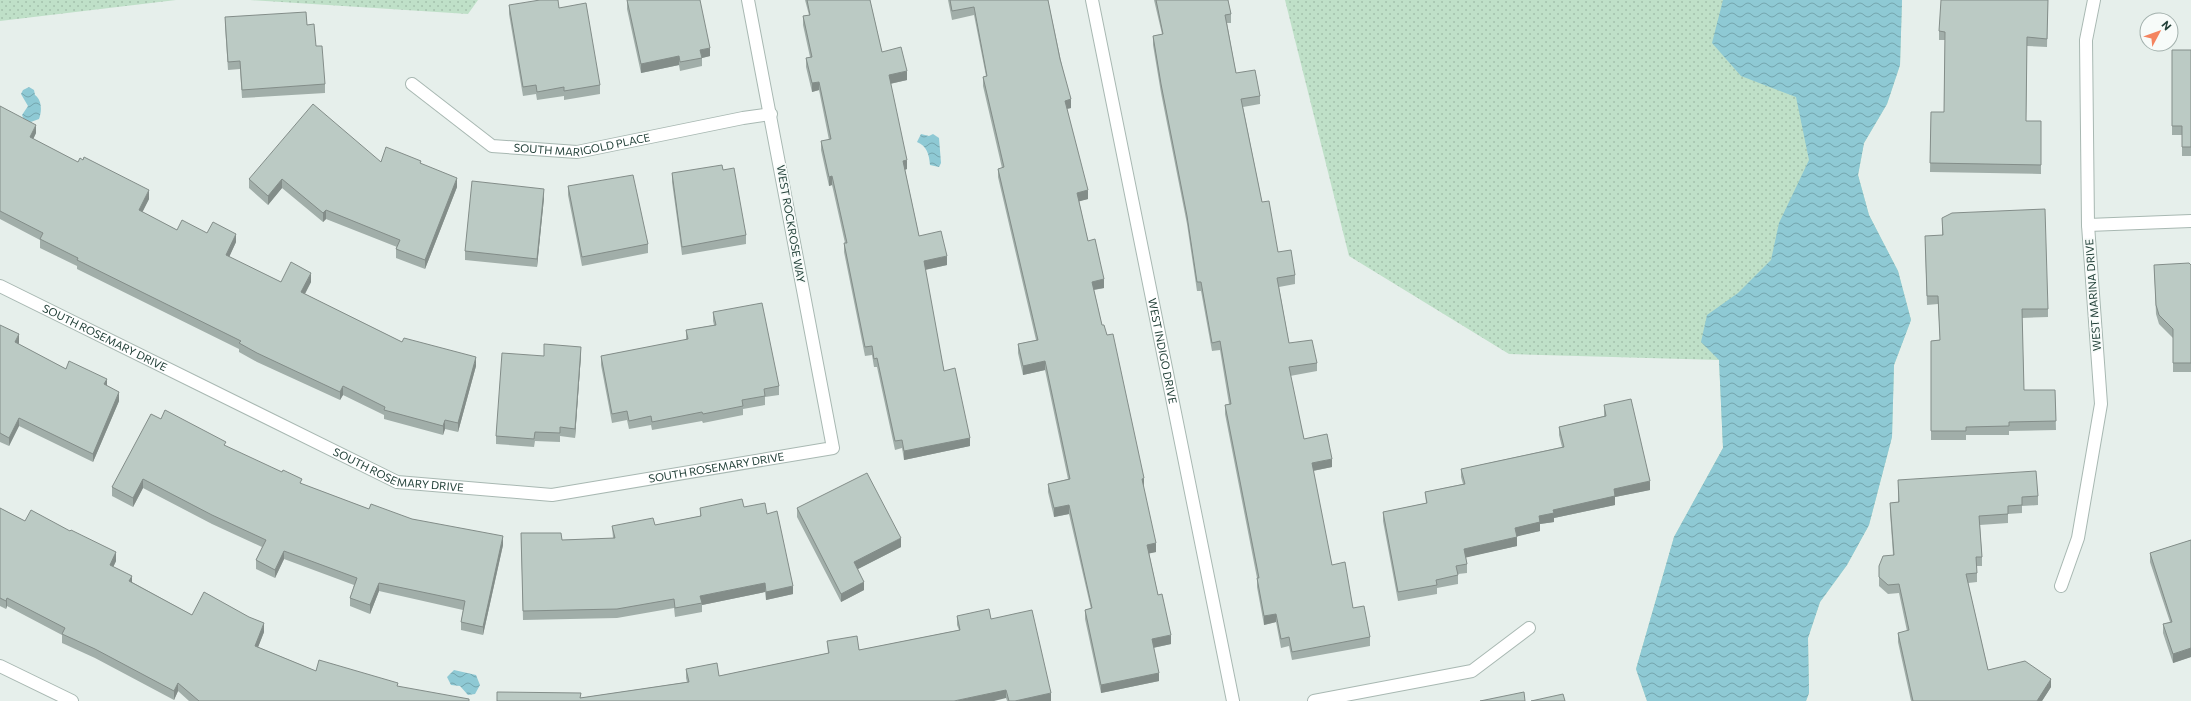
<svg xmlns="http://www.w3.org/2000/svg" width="2191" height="701" viewBox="0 0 2191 701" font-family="Commissioner,sans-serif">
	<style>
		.grass { fill: url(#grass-dots) }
		.water { fill: url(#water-waves) }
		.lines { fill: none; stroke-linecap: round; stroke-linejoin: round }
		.street-casing { stroke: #a8b8b2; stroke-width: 14 }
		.street { stroke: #fff; stroke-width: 12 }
		.wall { fill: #a1aea9 }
		.shaded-wall { fill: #838d89 }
		.building { fill: #bbcac4; stroke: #838d89 }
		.labels { text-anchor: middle; stroke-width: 3.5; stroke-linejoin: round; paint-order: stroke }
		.street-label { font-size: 11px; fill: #24423a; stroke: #f7fbf9 }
	</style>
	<defs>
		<pattern id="grass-dots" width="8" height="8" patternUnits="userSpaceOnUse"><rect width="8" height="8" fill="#bfe0c8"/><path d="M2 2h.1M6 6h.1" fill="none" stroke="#a4c1ad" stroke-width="1.8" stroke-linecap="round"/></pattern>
		<pattern id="water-waves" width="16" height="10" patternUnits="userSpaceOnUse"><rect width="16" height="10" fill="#8ec9d4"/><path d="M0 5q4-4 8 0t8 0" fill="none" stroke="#74a5ad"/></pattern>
	</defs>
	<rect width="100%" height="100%" fill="#e6efeb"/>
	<path class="grass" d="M0 0H176L0 21Z
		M250 0H478L468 14Z
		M1285 0H1902L1900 65 1887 104 1864 143 1858 175 1869 215 1898 271 1911 320 1894 365 1892 437 1869 525 1847 565 1820 602 1808 638 1809 693 1806 701H1647L1636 669 1674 537 1723 448 1719 360 1509 354 1349 256Z"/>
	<path class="water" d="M1723 0H1902L1900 65 1887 104 1864 143 1858 175 1869 215 1898 271 1911 320 1894 365 1892 437 1869 525 1847 565 1820 602 1808 638 1809 693 1806 701H1647L1636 669 1674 537 1723 448 1719 360 1701 342 1707 315 1738 293 1771 260 1779 223 1809 160 1796 97 1741 76 1712 43Z
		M29 87 34 90 35 95C42 100 42 111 39 119L28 123 25 122 22 115 28 106 21 94 23 90Z
		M921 134 929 136 933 134 939 138 941 163 939 167 930 165C929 154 927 146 917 142Z
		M454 670 476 675 480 685 475 694 468 695 460 686 451 685 447 677Z"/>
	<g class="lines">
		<defs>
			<g id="street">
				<path id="s1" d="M1092 0 1233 701"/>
				<path id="s2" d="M412 84 492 146 577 152 743 118 771 114"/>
				<path d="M2088 225 2191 221"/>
				<path id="s3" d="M0 286 397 482 552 495 833 448 748 0"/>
				<path d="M2061 586 2078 538 2101 404 2088 225 2086 40 2094 0"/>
				<path d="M0 666 72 701"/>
				<path d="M1314 701 1472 671 1529 628"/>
			</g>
		</defs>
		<use href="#street" class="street-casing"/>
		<use href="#street" class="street"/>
	</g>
	<path class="wall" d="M627 0 710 56 702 58V66L680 71 679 65 641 73 627 9Z
		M805 0H870L882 52 907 80 890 84 907 169 905 170 919 236 947 265 925 270 944 371 970 446 904 460 902 448 895 450 877 367H874L872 355 865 356 844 252V243H845L832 185 829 186 821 150V141L829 140 819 90 812 92 806 67V58L810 57 803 25V16L809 15Z
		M948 0H1048L1071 108 1067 109 1088 199 1079 201 1088 241 1104 288 1094 290 1102 325 1144 487H1143L1156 552 1149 553 1158 595 1171 644 1153 648 1159 681 1101 693 1085 619V610L1091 609 1069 514 1054 517 1048 492V484L1068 479 1045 370 1023 375 1018 353V344L1036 340 998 177V169L1002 168 983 86V77L986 76 974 15 952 20Z
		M1154 0H1228L1231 14V23H1227L1236 73 1260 96V104L1243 107 1262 202 1278 252 1295 275V284L1279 287 1289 343 1317 363V371L1290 376 1304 439 1332 467 1313 471 1332 565 1353 608 1370 637V646L1292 660 1289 646 1281 648 1276 622 1264 625 1257 587V578L1225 414V405L1229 404 1220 350 1212 351 1201 291H1197L1187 224 1161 93 1153 45V36L1162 34Z
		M2048 0 2047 47 2027 46 2026 121H2041V174L1930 172 1931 112H1944L1945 40H1939V31Z
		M509 5 559 8 600 85V94L564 100V96L537 100 536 94 523 96 509 14Z
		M225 17 307 25 325 84V93L242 98 240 69 228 70 225 26Z
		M2172 50H2191V156H2182V135H2172Z
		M0 106 36 133 33 139 149 199 142 212 177 230 207 233 236 242 229 257 281 282H311L305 294 402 342 476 366 458 432 445 429 443 435 384 419V415L343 395 340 400 257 362 239 352V349L77 269V266L40 248V240L0 219Z
		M381 162 421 164 457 187 425 269 396 258V249L397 247 326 219 323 222 282 188 268 205 249 188V179Z
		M723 170 746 235V244L682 255 672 182V173Z
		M568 186 648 244V253L582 266 568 195Z
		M544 198 537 267 465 260V251Z
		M1942 218 2048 309V317L2022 318 2024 390H2055L2056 430 2009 431V435H1966V440H1931V341L1940 340 1938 304 1927 305 1925 244 1942 235Z
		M2154 265H2191V372H2173V338L2159 324 2156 314Z
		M713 312 779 386V395L765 397V405L743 409V415L703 423 702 421 652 430 651 425 629 429 627 420 612 423 601 365V356L686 340V330L714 325 713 321Z
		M0 325 19 343 18 344 66 369 107 386 119 401 93 462 19 426 9 446 0 442Z
		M581 355 575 438 560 436V442L535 441 534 447 496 444V436L544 356Z
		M1604 405 1650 490 1615 497V505L1554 518V522L1540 524V531L1517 536V546L1466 557 1467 564V573L1458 574V584L1437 588V594L1398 601 1383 521V512L1426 503 1425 492 1463 484 1461 477V469L1562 447 1559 435V427L1604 416Z
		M161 419 226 446 302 484 369 509 412 519 503 545 483 635 461 630V622L463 610 379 591 370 614 350 606V598L354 585 284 559 275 578 256 569V560L262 547 212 524 143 488 133 507 112 496V487Z
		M1898 480 2038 496V505L2022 506V513L2008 514V523L1980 525 1982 557V566H1977V582L1968 583 1988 670 2051 687 2042 701H1911L1898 642V633L1907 631 1899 593 1888 594 1879 586V566L1893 555 1890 512V503L1898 502Z
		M744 507 767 514 793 594 766 600 765 592 702 605V612L675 617 674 608 617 618 523 620 521 533 562 540 613 538 612 526 655 525 700 516V508Z
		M0 508 25 521 116 561 113 567 132 582 192 615 264 632 258 647 316 671 469 701H189L178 691 174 700 95 658 62 643V635L7 606 6 609 0 606Z
		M797 508 901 547 858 569 864 590 841 602 797 517Z
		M2191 540V657L2173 663 2163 633V624L2170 622 2150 562V553Z
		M957 616 991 619 1051 701H1007L1006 698H580L687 682 686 678V669L719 676 828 653 827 641 859 650 959 630 957 625Z"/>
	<path class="shaded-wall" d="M710 48V56L702 58 700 50Z
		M679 56V65L641 73V64Z
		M907 71V80L889 84V75Z
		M819 82V90L812 92V83Z
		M1071 99V108L1065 109V101Z
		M36 125V133L30 146V137Z
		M907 160V169L903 170V161Z
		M832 176V185L829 186V177Z
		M457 178V187L425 269V260Z
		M282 179V188L268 205V196Z
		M544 189V198L537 267V259Z
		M149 190V199L139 219V210Z
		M1088 190V199L1077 202V193Z
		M326 210V219L323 222V213Z
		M236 234V242L226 264V255Z
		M947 256V265L924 270V261Z
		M311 273V282L301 301V292Z
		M1104 279V288L1092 290V282Z
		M19 334V343L15 351V342Z
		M581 347V355L575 438V429Z
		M476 357V366L458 432V423Z
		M1045 361V370L1023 375V366Z
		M107 379V388L104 384Z
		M343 386V395L340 400V392Z
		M119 392V401L93 462V454Z
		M19 418V426L9 446V438Z
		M445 420V429L443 435V426Z
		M970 438V446L904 460V451Z
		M1332 459V467L1312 471V463Z
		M1144 478V487H1142V479Z
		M143 479V488L133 507V498Z
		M1650 481V490L1615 497V505L1554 518V522L1540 524V531L1515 537V528L1539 516 1553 510 1614 489Z
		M1069 505V514L1054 517V508Z
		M503 536V545L483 635V627Z
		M1517 537V546L1464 558V549Z
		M901 538V547L854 571V562Z
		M1156 543V552L1147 554V545Z
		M284 551V559L275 578V570Z
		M116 552V561L110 574V565Z
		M132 576V585L129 581Z
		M864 582V590L841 602V594Z
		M379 583V591L370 614V605Z
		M765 583V592L702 605 700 596Z
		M793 586V594L766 600V592Z
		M7 598V606L6 609V601Z
		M1276 614V622L1264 625V616Z
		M264 623V632L255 655V646Z
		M1171 635V644L1152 648V639Z
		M2191 648V657L2173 663V654Z
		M1159 673V681L1101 693V685Z
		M2051 679V687L2042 701H2037Z
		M178 683V691L174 700V691Z
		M1006 690V698L994 701H954Z
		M1051 693V701H1015Z"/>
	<path class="building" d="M540 0H558L559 8 586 3 600 85 564 91V87L537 92 536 85 523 87 509 5Z
		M627 0H700L710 48 700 50 702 58 680 62 679 56 641 64Z
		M807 0H870L882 52 901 47 907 71 889 75 907 160 903 161 919 236 941 231 947 256 924 261 944 371 955 368 970 438 904 451 902 440 895 441 877 358 874 359 872 346 865 347 844 243H847L832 176 829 177 821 141 831 139 819 82 812 83 806 58 812 57 803 16 810 15Z
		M950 0H1048L1060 59 1071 99 1065 101 1088 190 1077 193 1088 241 1095 239 1104 279 1092 282 1102 325H1104L1107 335 1113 334 1144 478 1142 479 1156 543 1147 545 1158 595 1162 594 1171 635 1152 639 1159 673 1101 685 1085 610 1092 608 1069 505 1054 508 1048 484 1070 479 1045 361 1023 366 1018 344 1038 340 998 169 1004 167 983 77 987 76 974 7 952 11Z
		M1156 0H1228L1231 14 1225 15 1236 73 1255 70 1260 96 1241 99 1262 202 1269 201 1278 252 1291 250 1295 275 1277 278 1289 343 1312 340 1317 363 1289 367 1304 439 1327 434 1332 459 1312 463 1332 565 1345 562 1353 608 1364 606 1370 637 1292 652 1289 637 1281 639 1276 614 1264 616 1257 578H1259L1225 405 1231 404 1220 341 1212 343 1201 282H1197L1187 216 1161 84 1153 36 1163 34Z
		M1941 0H2048L2047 39 2027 37 2026 121H2041V165L1930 163 1931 112H1944L1945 32 1939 31Z
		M306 12 307 25 314 24 316 46H322L325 84 242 90 240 61 228 62 225 17Z
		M2172 50H2191V147H2182V126H2172Z
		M313 104 381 162 386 147 421 161 420 163 457 178 425 260 396 249 400 240 326 210 323 213 282 179 268 196 249 179Z
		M0 106 36 125 30 137 78 162 80 158 83 160 84 157 149 190 139 210 177 230 182 220 207 233 213 222 236 234 226 255 281 282 291 262 311 273 301 292 402 342 404 338 476 357 458 423 445 420 443 426 384 410 385 407 343 386 340 392 257 353 239 343 241 341 77 260 78 258 40 239 43 233 0 211Z
		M722 165 723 170 734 168 746 235 682 247 672 173Z
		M633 175 648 244 582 257 568 186Z
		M472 181 544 189 537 259 465 251Z
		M2045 209 2048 309H2022L2024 390H2055L2056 421 2009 422V426L1966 427V431H1931V341L1940 340 1938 296H1927L1925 236 1943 235 1942 218 1952 213Z
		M2189 263 2191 265V363H2173V329L2159 315 2156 305 2154 265Z
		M762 303 779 386 764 389 765 396 742 400 743 406 703 414 702 412 652 422 651 416 629 421 627 411 612 414 601 356 688 339 686 330 716 325 713 312Z
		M0 325 19 334 15 342 66 369 69 361 107 379 104 384 119 392 93 454 19 418 9 438 0 433Z
		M544 344 581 347 575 429 560 427V433L535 432 534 439 496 436 502 353 544 356Z
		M1631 399 1650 481 1614 489 1615 496 1553 510 1554 513 1539 516 1540 522 1515 528 1517 537 1464 549 1467 564 1456 566 1458 575 1436 580 1437 585 1398 592 1383 512 1427 503 1425 492 1465 484 1461 469 1564 447 1559 427 1606 416 1604 405Z
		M165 410 226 442 224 445 282 472 283 470 302 479 300 483 369 509 371 504 412 519 503 536 483 627 461 622 465 601 379 583 370 605 350 598 357 578 284 551 275 570 256 560 266 540 212 515 143 479 133 498 112 487 151 414 161 419Z
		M2036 471 2038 496 2022 497V505L2008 506V514L1979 516 1982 557H1976L1977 573 1966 574 1988 670 2025 661 2051 679 2037 701H1913L1898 633 1909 630 1899 584 1888 585 1879 577V566L1883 556 1894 555 1890 503 1899 502 1898 480Z
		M867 473 901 538 854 562 864 582 841 594 797 508Z
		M742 499 744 507 765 503 767 514 777 511 793 586 766 592 765 583 700 596 702 603 675 608 674 599 617 609 523 611 521 533H561L562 540 615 538 612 526 653 518 655 525 701 516 700 508Z
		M0 508 25 521 31 510 70 531 71 530 116 552 110 565 132 576 129 581 192 615 204 592 249 617 264 623 255 646 316 671 319 660 398 683 397 686 469 699V701H199L178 683 174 691 95 649 62 634 65 628 7 598 6 601 0 598Z
		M2191 540V648L2173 654 2163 624 2172 622 2150 553Z
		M989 609 991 619 1032 610 1051 693 1015 701H1009L1006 690 954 701H497V692L581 693 580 698 689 682 686 669 717 663 719 676 829 653 827 641 857 636 859 650 960 630 957 616Z
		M1524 692 1525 701H1480Z
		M1563 694 1565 701H1531Z"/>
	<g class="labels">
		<g class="street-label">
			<text dy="4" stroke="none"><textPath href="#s2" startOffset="192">SOUTH MARIGOLD PLACE</textPath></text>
			<text transform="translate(791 224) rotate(80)" y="4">WEST ROCKROSE WAY</text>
			<text transform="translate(2093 295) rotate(-94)" y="4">WEST MARINA DRIVE</text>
			<text dy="4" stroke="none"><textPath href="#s3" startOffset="117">SOUTH ROSEMARY DRIVE</textPath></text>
			<text dy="4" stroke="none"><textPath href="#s1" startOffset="358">WEST INDIGO DRIVE</textPath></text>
			<text dy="4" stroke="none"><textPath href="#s3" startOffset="441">SOUTH ROSEMARY DRIVE</textPath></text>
			<text dy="4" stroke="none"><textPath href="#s3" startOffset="765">SOUTH ROSEMARY DRIVE</textPath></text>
		</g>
	</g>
	<g transform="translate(2159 32) rotate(49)"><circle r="19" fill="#f7fbf9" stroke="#a3b1ad"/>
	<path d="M0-3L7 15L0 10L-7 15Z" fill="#f4845f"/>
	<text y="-6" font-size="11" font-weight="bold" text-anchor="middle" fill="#24423a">N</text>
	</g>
</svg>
